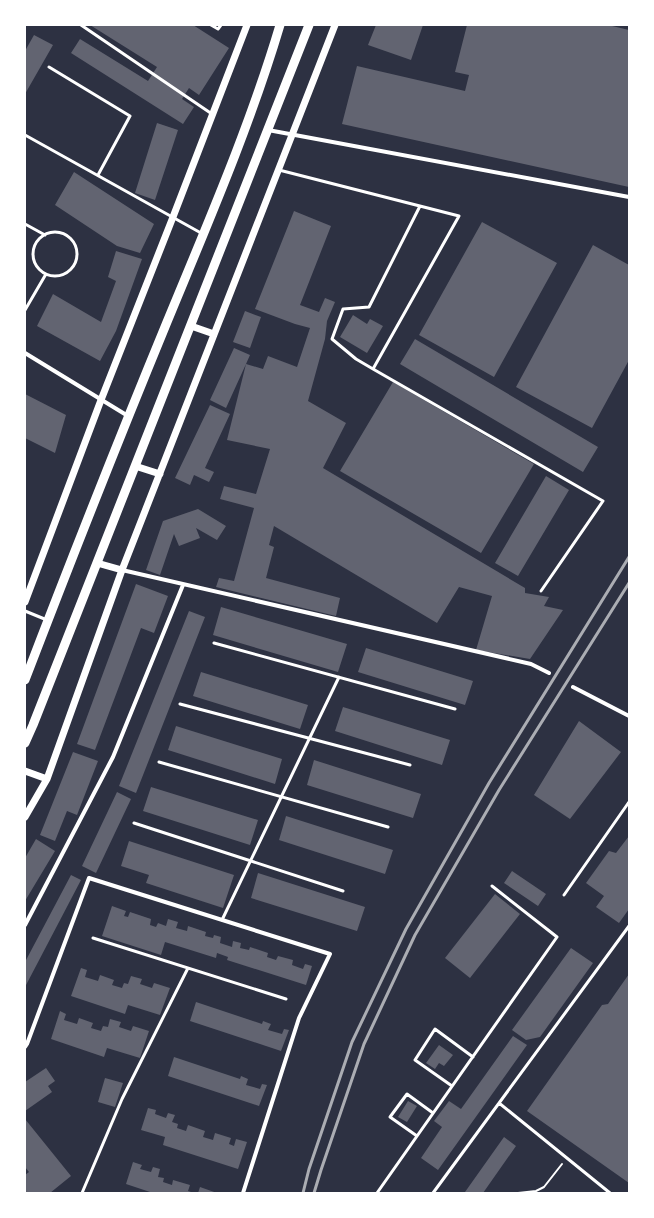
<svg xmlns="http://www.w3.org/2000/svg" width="654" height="1218" viewBox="0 0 654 1218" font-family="'Work Sans',sans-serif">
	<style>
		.building { fill: #626471 }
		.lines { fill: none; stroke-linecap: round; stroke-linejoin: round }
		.path { stroke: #fff; stroke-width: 2 }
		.service { stroke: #fff; stroke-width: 3 }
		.minor { stroke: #fff; stroke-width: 4 }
		.tertiary { stroke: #fff; stroke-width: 7 }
		.primary { stroke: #fff; stroke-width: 9 }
		.rail { stroke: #abadb3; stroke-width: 3 }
	</style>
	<rect width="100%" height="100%" fill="#2d3142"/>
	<path class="building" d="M90 25H193L229 48 199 95 189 88 182 99 194 107 183 124 71 53 80 39 148 81 157 67Z
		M376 25H423L411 60 368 45Z
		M467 25H608L629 30V187L342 124 357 66 465 91 469 75 455 72Z
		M34 35 53 45 25 94V51Z
		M157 123 178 130 155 200 135 193Z
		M74 172 154 224 140 253 117 246 55 205Z
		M294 211 331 226 300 305 319 312 325 298 335 302 327 321 325 339 308 401 346 423 323 468 525 588V593L549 597 544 606 563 610 530 659 476 650 492 596 459 587 437 623 274 526 269 545 274 547 266 578 340 598 336 616 216 587 219 578 234 581 254 508 220 499 224 486 256 494 270 449 227 440 246 364 226 408 210 400 234 348 250 355 246 364 263 369 268 356 297 367 310 328 295 324 255 309Z
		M482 222 557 263 494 377 419 335Z
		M593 245 629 265V360L592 428 516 387Z
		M116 251 142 259 116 331 100 361 37 326 53 294 101 322 116 281 108 277Z
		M245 311 261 317 250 348 233 342Z
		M353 315 367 324 370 319 383 326 367 353 340 337Z
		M415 339 598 447 583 472 400 364Z
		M393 382 534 464 481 553 340 471Z
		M25 394 66 415 55 453 25 438Z
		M210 405 230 414 205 468 214 472 209 482 194 475 190 485 175 478Z
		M546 476 569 490 518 576 495 563Z
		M198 509 226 526 217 540 196 528 200 538 179 546 174 534 160 575 146 570 163 521Z
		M136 584 168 596 154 633 141 628 95 750 77 744Z
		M221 607 347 644 338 672 213 635Z
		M189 611 205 617 136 793 119 786Z
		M366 648 473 681 465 705 358 672Z
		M201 672 308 705 300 729 193 696Z
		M343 707 450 740 442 765 335 731Z
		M579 721 621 752 570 819 534 795Z
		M176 726 282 759 275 784 168 750Z
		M73 752 98 761 77 815 67 811 55 841 40 835Z
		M314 760 421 794 413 818 307 785Z
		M151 787 258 820 250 845 143 811Z
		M117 792 131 799 96 873 82 866Z
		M286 816 393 850 385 874 279 840Z
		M629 836V909L619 923 596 907 604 896 586 883 609 851 616 853Z
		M36 839 55 851 25 901V858Z
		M129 841 234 875 223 908 146 883 149 875 121 866Z
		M512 871 546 894 538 906 504 883Z
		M258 873 365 907 357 931 251 898Z
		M71 875 81 880 25 987V962Z
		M495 894 520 914 470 978 445 958Z
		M112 906 126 911 124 916 128 917 130 912 151 919 150 925 156 927 158 923 166 926 168 919 178 922 176 928 187 931 188 926 206 932 205 936 213 938 214 935 221 937 220 943 232 947 233 941 241 943 240 948 249 950 250 947 268 953 267 957 276 960 278 956 293 960 292 965 303 969 305 964 312 966 306 985 227 960 228 957 217 953 216 958 165 942 161 955 102 936Z
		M571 948 593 963 540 1037 526 1040 512 1030Z
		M81 968 87 970 85 977 98 981 100 975 114 980 112 985 122 988 124 983 128 984 131 976 142 979 140 984 152 988 154 983 170 988 160 1015 128 1005 125 1014 71 996Z
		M629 974V1183L527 1111 602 1005 608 1004Z
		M196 1002 262 1024 263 1021 271 1024 268 1030 282 1034 284 1029 289 1030 281 1051 190 1021Z
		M60 1011 66 1014 64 1020 77 1024 79 1018 93 1023 91 1028 101 1031 103 1026 108 1027 110 1019 121 1022 119 1027 131 1031 133 1026 149 1031 140 1058 107 1048 104 1057 51 1039Z
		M513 1036 527 1045 438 1170 421 1158 442 1127 434 1121 449 1101 461 1109Z
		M439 1045 453 1055 444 1066 439 1063 435 1069 426 1063Z
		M174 1057 240 1079 241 1076 248 1079 246 1085 260 1089 262 1084 267 1085 259 1106 168 1076Z
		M46 1068 55 1081 48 1086 52 1092 25 1111V1082Z
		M105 1078 123 1083 115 1107 98 1102Z
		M408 1101 417 1106 407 1122 398 1117Z
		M148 1108 156 1110 155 1114 166 1118 168 1113 175 1115 172 1122 178 1124 177 1128 186 1131 188 1125 205 1131 203 1137 213 1140 215 1133 231 1138 229 1144 234 1146 236 1139 247 1142 238 1169 163 1145 165 1137 141 1130Z
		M25 1119 71 1176 50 1193H25V1175L29 1172 25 1167Z
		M504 1137 516 1146 483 1193H466L465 1192Z
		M133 1162 142 1165 140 1169 151 1172 153 1167 160 1169 158 1177 164 1178 163 1182 172 1185 173 1180 190 1185 188 1191 194 1193H150V1192L126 1184Z
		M200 1187 217 1193H198Z"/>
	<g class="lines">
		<path class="path" d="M518 1193 536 1191 544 1187 562 1164"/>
		<path class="service" d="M81 25 212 114
			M211 25 218 29 221 25
			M49 67 130 116 98 175
			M25 135 201 233
			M279 170 459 216 373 369 603 501 541 591
			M25 224 45 235
			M33 254a22 22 0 1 1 44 0a22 22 0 1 1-44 0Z
			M25 310 46 274
			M373 369 356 359 332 339 343 309 369 307 420 206
			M25 611 47 620
			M214 643 455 709
			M180 704 410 765
			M159 762 388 827
			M134 823 343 891
			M564 895 629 802
			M222 920 339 677
			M93 938 286 999
			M452 1086 415 1060 435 1029 473 1057
			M499 1103 610 1193
			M417 1136 390 1117 407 1094 433 1113
			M82 1193 122 1099 188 968
			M377 1193 557 937 492 886
			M433 1193 629 926"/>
		<path class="minor" d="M268 130 629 197
			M25 353 128 416
			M122 570 531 664 549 673
			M573 687 629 716
			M25 925 113 757 183 585
			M25 1047 27 1044 89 878 330 954 299 1018 243 1193"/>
		<path class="tertiary" d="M191 326 214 334
			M135 466 160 474
			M97 563 122 570
			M25 602 101 400 173 217 247 25
			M25 771 47 779
			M25 817 47 779 122 570 335 25"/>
		<path class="primary" d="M25 680C71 560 118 441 167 322 207 225 250 126 280 25
			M25 743 33 725 309 25"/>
		<path class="rail" d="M303 1193 309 1169 352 1042 406 929 489 783 629 557
			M314 1193 321 1170 364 1044 415 935 499 790 629 583"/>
	</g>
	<rect width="654" height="1218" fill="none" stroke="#ffffff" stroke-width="52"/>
</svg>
